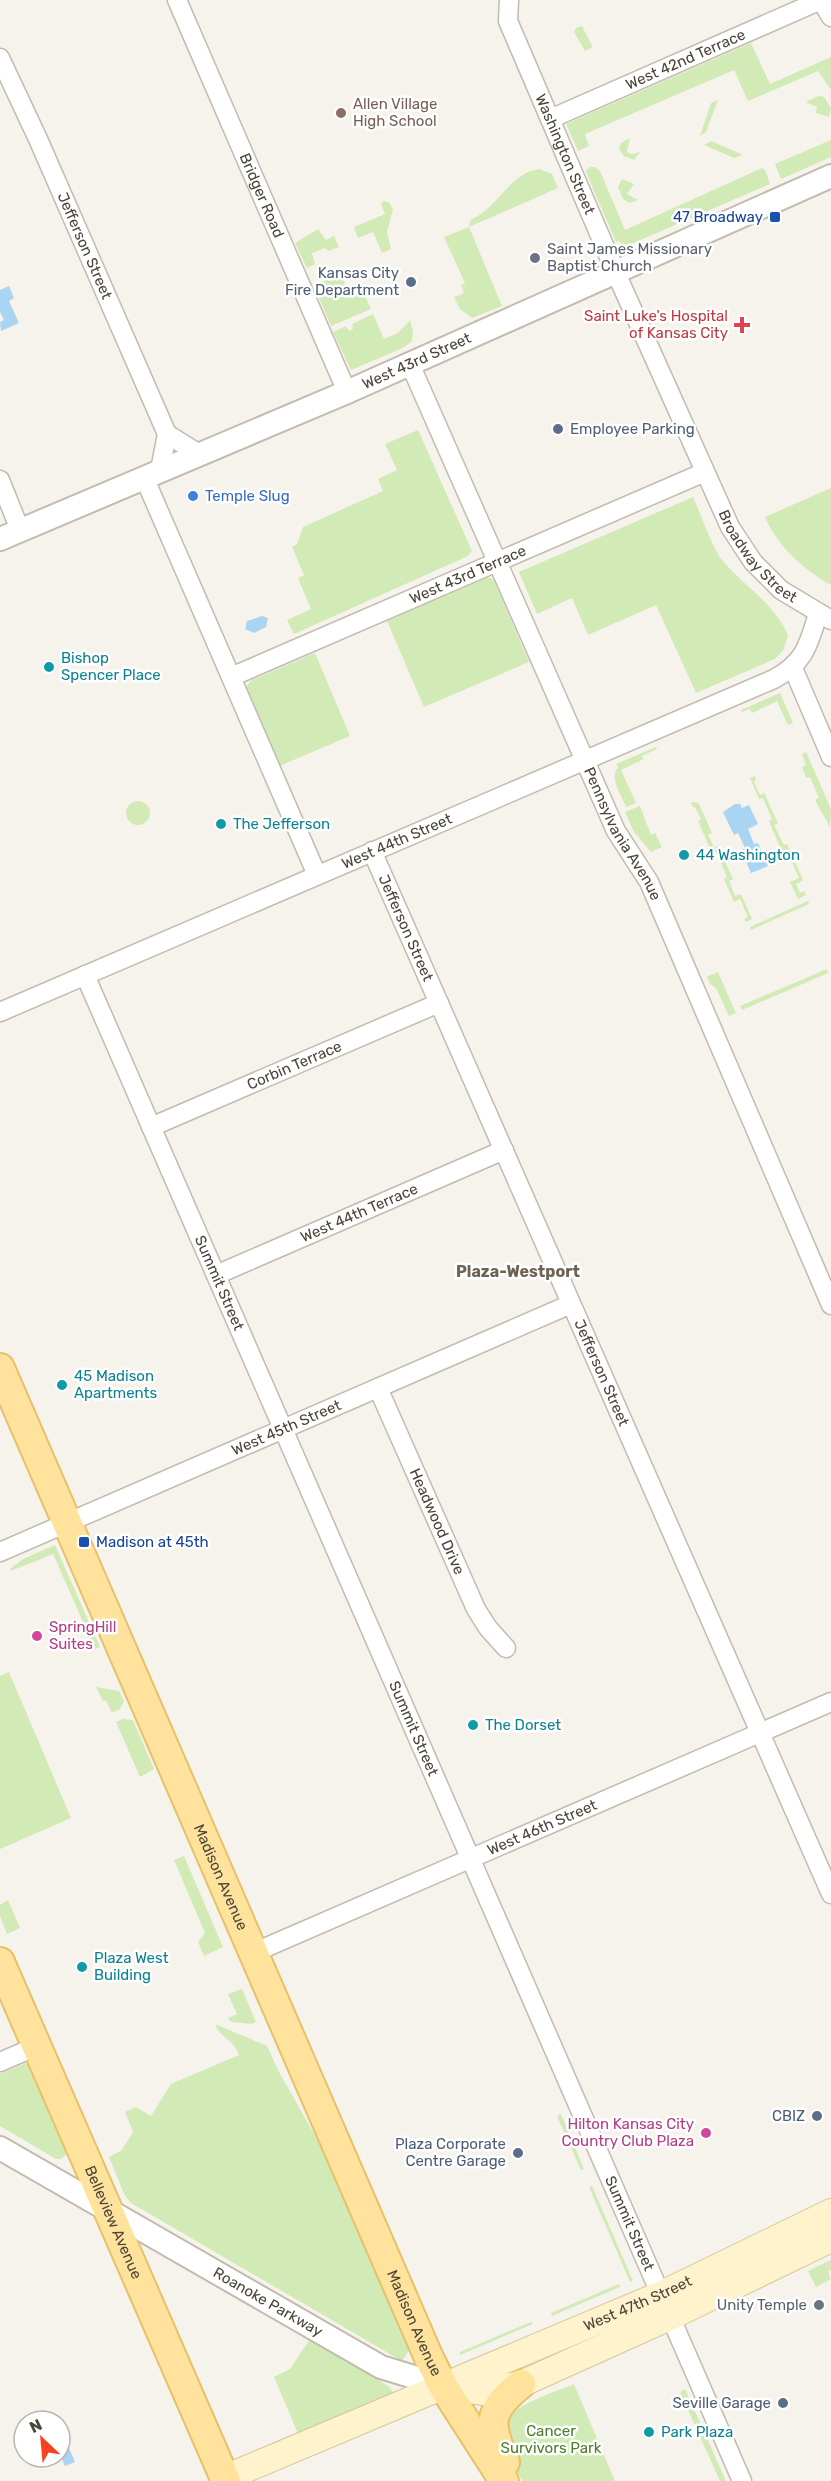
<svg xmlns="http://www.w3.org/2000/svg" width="831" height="2481" viewBox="0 0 831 2481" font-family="Rubik,sans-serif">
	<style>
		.green { fill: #d2eab5 }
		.water { fill: #a9d4f2 }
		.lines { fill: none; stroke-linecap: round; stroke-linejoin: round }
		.minor-casing { stroke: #c2bbae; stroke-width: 21 }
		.tertiary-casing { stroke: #c2bbae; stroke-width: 26 }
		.secondary-casing { stroke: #d6c79b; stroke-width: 28 }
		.primary-casing { stroke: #e6c16a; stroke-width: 32 }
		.minor { stroke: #fff; stroke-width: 18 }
		.tertiary { stroke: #fff; stroke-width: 22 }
		.secondary { stroke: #fff3cd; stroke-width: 26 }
		.primary { stroke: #ffe39c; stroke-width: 28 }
		.education-dot { fill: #8d6e63; stroke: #fff; stroke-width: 2 }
		.transit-dot { fill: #1a4fb4; stroke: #fff; stroke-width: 2 }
		.worship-dot { fill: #6b7280; stroke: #fff; stroke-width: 2 }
		.service-dot { fill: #5c6f8a; stroke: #fff; stroke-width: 2 }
		.health-dot { fill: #e0444e; stroke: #fff; stroke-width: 2 }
		.shop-dot { fill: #3f7fe0; stroke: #fff; stroke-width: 2 }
		.culture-dot { fill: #0f9aa8; stroke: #fff; stroke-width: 2 }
		.hotel-dot { fill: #d1479c; stroke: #fff; stroke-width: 2 }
		.labels { text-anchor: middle; stroke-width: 5; stroke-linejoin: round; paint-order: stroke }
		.street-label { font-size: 15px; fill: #4b4439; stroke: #fff }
		.education-label { font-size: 15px; fill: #785e54; stroke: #fff; text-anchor: start }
		.transit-label { font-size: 15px; fill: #164399; stroke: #fff; text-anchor: end }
		.worship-label { font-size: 15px; fill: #5b616d; stroke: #fff; text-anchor: start }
		.service-label { font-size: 15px; fill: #4e5e75; stroke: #fff; text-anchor: end }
		.health-label { font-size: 15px; fill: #be3a42; stroke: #fff; text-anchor: end }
		.shop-label { font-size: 15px; fill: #366cbe; stroke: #fff; text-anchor: start }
		.culture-label { font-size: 15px; fill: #0d838f; stroke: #fff; text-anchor: start }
		.hotel-label { font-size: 15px; fill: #b23c85; stroke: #fff; text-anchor: start }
		.park-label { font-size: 15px; fill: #4a7f2a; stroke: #fff }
		.neighbourhood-label { font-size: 16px; font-weight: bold; fill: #6e6250; stroke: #fff }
	</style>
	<rect width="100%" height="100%" fill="#f6f3ec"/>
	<path class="green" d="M582 26 593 47 585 51 574 32 576 28Z
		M751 43 770 84 831 57V90L818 71 748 101 734 70 585 134 589 146 578 151 566 124Z
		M818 96 824 97 831 108 829 117 816 113 817 107 806 102Z
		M718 100 706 132 700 136 711 103Z
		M630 138 627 152 631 154 640 152 634 160 624 156 619 149 621 143Z
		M831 140V157L781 179 775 164Z
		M711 141 741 154 742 155 734 158 704 145Z
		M590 167H595L600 171 625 230 762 168 765 170 770 184 629 245 624 246 619 241 616 242 588 177 586 170Z
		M539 169 552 174 558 188 469 227 502 306 472 318 460 309 454 297 464 293 461 285 465 283 444 237 469 227 470 220C498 209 509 173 539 169Z
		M622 179 634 184 627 194 638 200 630 203 623 199 618 187Z
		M383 201 389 202 393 210 387 232 391 249 382 253 373 232 358 238 354 227 385 214 381 204Z
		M318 229 326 240 334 236 339 247 328 251 325 248 312 253 315 264 307 268 295 243Z
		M336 275 337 278 343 276 345 285 354 297 364 293 371 309 331 326 314 286Z
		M373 314 384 339 398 333 410 320 413 331 412 341 403 348 351 370 333 332 346 326 349 331 353 329 352 324Z
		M418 430 472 551 468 556 294 634 287 620 311 609 298 578 304 575 292 547 297 544 303 527 383 491 378 479 397 470 385 444Z
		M831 488V585C803 569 778 547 765 517Z
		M693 497C701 514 712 548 723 561 744 586 775 604 788 635L784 649 775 659 696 693 656 605 588 635 572 598 537 614 519 572Z
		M485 578H491L494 581 529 662 424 707 387 621Z
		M315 653 350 736 277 767 245 688 252 680Z
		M780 693 793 723 788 725 777 701 752 713 750 709 742 712 741 710Z
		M656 747 657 749 642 756 644 759 621 770 636 803 626 807C621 794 609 779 618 767L616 764Z
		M806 752 831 809 830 827 815 800 819 798 810 777 806 778 802 767 806 765 802 754Z
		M755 776 756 780 754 782 760 795 764 793 778 823 774 825 784 845 787 844 803 880 796 884 800 893 804 891 806 895 798 899 790 882 799 878 787 850 782 852 769 821 772 819 763 798 759 799 750 778Z
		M126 813a12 12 0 1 1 24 0a12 12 0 1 1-24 0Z
		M695 802 699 804 712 833 708 835 714 847 718 846 733 879 729 881 735 896 741 894 752 919 746 922 744 919 748 917 740 899 734 902 724 879 727 877 716 852 712 853 698 821 701 819 695 807H693L691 803Z
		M640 806 651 835 655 833 662 847 651 852 634 832 625 812Z
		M808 901 809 904 751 930 750 927Z
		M827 969 828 973 742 1010 740 1006Z
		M718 972 736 1013 729 1016 716 988 710 984 707 977Z
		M55 1545 100 1647 95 1649 53 1554 11 1571 10 1569 23 1559Z
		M9 1672 71 1818 0 1849V1676Z
		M96 1687 119 1691 124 1701 120 1709 112 1713 106 1700 103 1701Z
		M123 1719 133 1720 154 1769 140 1777 116 1722Z
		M184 1856 223 1947 204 1956 198 1942 205 1933 174 1860Z
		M8 1900 20 1928 7 1934 0 1916V1905Z
		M242 1989 256 2022 252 2024 231 2022 228 2018 237 2014 228 1994Z
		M215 2024 267 2046 279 2072 317 2139 410 2349 402 2361 131 2203 124 2194 109 2157 122 2150 133 2132 125 2112 136 2107 151 2116 171 2084 239 2055C231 2036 222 2041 215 2024Z
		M26 2063 32 2069 65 2145 66 2155 61 2159H56L0 2126V2074Z
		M561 2114 584 2169 581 2170 557 2116Z
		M592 2186 633 2281 630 2282 589 2187Z
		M831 2260V2270L828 2271 831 2279 816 2287 808 2271Z
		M619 2284 620 2287 552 2316 551 2313Z
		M531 2322 533 2324 460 2355V2352Z
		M310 2339 390 2387 393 2392 386 2398 299 2436 274 2377 290 2369Z
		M574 2384 615 2481H522C516 2467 506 2452 503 2437 496 2408 554 2393 574 2384Z
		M685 2389 726 2481H720L680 2392Z"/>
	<path class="water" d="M9 286 14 298 9 301 19 323 1 331 0 322 4 320 0 312V290Z
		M262 616 268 618 266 627 254 633 245 629 247 621Z
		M735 804H740L742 808 749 805 758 824 748 829 754 844 758 843 768 866 751 873 741 850 745 848 738 833 734 835 723 812Z
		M65 2439 75 2462 65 2466 60 2455V2442Z"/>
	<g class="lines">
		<defs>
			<g id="minor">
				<path id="s1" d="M177 0 347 392"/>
				<path id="s2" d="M509 0 508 21 616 273 730 527 753 562 781 590 831 620"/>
				<path d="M821 0 831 17"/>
				<path id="s3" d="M0 58 38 139 167 434 160 470"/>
				<path id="s4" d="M550 119 821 0"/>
				<path id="s5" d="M410 364 616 831 649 882 831 1305"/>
				<path d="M167 434 199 454"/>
				<path d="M144 477 317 875"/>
				<path d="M0 480 20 530"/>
				<path d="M793 668 831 757"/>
				<path id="s6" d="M231 677 705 472"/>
				<path id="s7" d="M372 851 831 1894"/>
				<path id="s8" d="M85 975 742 2481"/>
				<path id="s9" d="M0 1012 774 679C805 662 808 646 818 614"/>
				<path id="s10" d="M151 1127 439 1003"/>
				<path id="s11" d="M216 1275 504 1150"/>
				<path id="s12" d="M378 1388 476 1609 488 1628 506 1648"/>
				<path id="s13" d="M0 1552 571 1304"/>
				<path id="s14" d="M253 1953 831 1702"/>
				<path d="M0 2062 37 2046"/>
			</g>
			<g id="tertiary">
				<path id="s15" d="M0 539 347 392 831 176"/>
				<path id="s16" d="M0 2148 381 2367 443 2386"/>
			</g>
			<g id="secondary">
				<path d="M443 2386 482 2392 521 2384 672 2316 831 2239"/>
				<path id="s17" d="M225 2478 662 2294 831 2212"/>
			</g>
			<g id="primary">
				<path id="s18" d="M0 1368 429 2358 443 2386 504 2481"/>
				<path id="s19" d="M0 1962 226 2481"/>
				<path d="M505 2462C489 2424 486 2412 521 2384"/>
			</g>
		</defs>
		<use href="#minor" class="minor-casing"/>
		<use href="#tertiary" class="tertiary-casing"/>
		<use href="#secondary" class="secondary-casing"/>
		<use href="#primary" class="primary-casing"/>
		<use href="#minor" class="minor"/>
		<use href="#tertiary" class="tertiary"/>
		<use href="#secondary" class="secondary"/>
		<use href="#primary" class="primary"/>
	</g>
	<circle class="education-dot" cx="341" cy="113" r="6"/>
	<g class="transit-dot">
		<rect x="769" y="211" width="12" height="12" rx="3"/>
		<rect x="78" y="1536" width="12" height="12" rx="3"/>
	</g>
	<g class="worship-dot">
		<circle cx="535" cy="258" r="6"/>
		<circle cx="819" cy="2305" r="6"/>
	</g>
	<g class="service-dot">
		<circle cx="411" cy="282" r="6"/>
		<circle cx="558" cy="429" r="6"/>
		<circle cx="817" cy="2116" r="6"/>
		<circle cx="518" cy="2153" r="6"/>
		<circle cx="783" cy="2403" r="6"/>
	</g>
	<path class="health-dot" d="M739 316h6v6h6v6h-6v6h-6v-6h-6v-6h6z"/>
	<circle class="shop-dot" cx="193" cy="496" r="6"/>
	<g class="culture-dot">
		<circle cx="49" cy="667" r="6"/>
		<circle cx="221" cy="824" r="6"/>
		<circle cx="684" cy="855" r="6"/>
		<circle cx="62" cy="1385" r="6"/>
		<circle cx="473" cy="1725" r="6"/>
		<circle cx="82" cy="1967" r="6"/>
		<circle cx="649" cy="2432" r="6"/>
	</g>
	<g class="hotel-dot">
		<circle cx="37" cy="1636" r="6"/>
		<circle cx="706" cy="2133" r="6"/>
	</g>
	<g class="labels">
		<g class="street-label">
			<text dy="5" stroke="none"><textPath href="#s4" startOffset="148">West 42nd Terrace</textPath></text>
			<text dy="5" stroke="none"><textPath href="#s2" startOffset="166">Washington Street</textPath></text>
			<text dy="5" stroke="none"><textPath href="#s1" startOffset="213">Bridger Road</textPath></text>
			<text dy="5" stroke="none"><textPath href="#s3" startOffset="206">Jefferson Street</textPath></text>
			<text dy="5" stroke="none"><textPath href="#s15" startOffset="453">West 43rd Street</textPath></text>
			<text dy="5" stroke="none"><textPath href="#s2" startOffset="614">Broadway Street</textPath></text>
			<text dy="5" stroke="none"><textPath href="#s6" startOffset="258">West 43rd Terrace</textPath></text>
			<text dy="5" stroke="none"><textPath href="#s5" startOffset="516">Pennsylvania Avenue</textPath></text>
			<text dy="5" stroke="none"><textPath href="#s9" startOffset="432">West 44th Street</textPath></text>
			<text dy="5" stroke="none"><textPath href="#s7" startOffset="84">Jefferson Street</textPath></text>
			<text dy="5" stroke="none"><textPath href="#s10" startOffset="156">Corbin Terrace</textPath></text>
			<text dy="5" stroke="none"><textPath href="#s11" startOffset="156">West 44th Terrace</textPath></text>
			<text dy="5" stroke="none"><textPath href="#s8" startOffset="336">Summit Street</textPath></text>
			<text dy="5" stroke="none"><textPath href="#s7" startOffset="570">Jefferson Street</textPath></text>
			<text dy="5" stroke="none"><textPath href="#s13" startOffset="312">West 45th Street</textPath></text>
			<text dy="5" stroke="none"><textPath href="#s12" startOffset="146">Headwood Drive</textPath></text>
			<text dy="5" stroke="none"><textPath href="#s8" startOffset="822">Summit Street</textPath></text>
			<text dy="5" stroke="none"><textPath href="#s14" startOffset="315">West 46th Street</textPath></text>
			<text dy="5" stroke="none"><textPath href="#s18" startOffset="555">Madison Avenue</textPath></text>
			<text dy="5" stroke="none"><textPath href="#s19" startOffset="284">Belleview Avenue</textPath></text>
			<text dy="5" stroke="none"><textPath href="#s8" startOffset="1362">Summit Street</textPath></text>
			<text dy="5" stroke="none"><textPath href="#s16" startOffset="309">Roanoke Parkway</textPath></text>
			<text dy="5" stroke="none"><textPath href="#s17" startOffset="448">West 47th Street</textPath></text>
			<text dy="5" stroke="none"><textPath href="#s18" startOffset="1041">Madison Avenue</textPath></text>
		</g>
		<g class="education-label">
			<text x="353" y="109">Allen Village<tspan x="353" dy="17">High School</tspan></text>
		</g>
		<g class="transit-label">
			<text x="763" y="222">47 Broadway</text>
			<text x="96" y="1547" text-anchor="start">Madison at 45th</text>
		</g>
		<g class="worship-label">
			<text x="547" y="254">Saint James Missionary<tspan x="547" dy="17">Baptist Church</tspan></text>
			<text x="807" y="2310" text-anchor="end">Unity Temple</text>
		</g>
		<g class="service-label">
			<text x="399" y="278">Kansas City<tspan x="399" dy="17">Fire Department</tspan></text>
			<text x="570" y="434" text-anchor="start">Employee Parking</text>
			<text x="805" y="2121">CBIZ</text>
			<text x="506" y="2149">Plaza Corporate<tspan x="506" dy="17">Centre Garage</tspan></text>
			<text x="771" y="2408">Seville Garage</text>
		</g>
		<g class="health-label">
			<text x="728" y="321">Saint Luke's Hospital<tspan x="728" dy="17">of Kansas City</tspan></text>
		</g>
		<g class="shop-label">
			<text x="205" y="501">Temple Slug</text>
		</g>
		<g class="culture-label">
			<text x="61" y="663">Bishop<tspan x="61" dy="17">Spencer Place</tspan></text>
			<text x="233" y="829">The Jefferson</text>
			<text x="696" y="860">44 Washington</text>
			<text x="74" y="1381">45 Madison<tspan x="74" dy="17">Apartments</tspan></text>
			<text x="485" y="1730">The Dorset</text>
			<text x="94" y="1963">Plaza West<tspan x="94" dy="17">Building</tspan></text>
			<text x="661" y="2437">Park Plaza</text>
		</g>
		<g class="hotel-label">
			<text x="49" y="1632">SpringHill<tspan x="49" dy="17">Suites</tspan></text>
			<text x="694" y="2129" text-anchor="end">Hilton Kansas City<tspan x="694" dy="17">Country Club Plaza</tspan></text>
		</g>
		<g class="park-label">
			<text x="551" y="2436">Cancer<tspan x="551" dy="17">Survivors Park</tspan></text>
		</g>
		<g class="neighbourhood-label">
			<text x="518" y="1277">Plaza-Westport</text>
		</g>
	</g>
	<g transform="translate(42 2439) rotate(334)"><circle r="28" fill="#ffffff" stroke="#b7b4b0" stroke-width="1.5"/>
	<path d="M0-4.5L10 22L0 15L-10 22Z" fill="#fc3f1d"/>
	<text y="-9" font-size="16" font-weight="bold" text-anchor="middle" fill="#4b4439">N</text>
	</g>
</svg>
